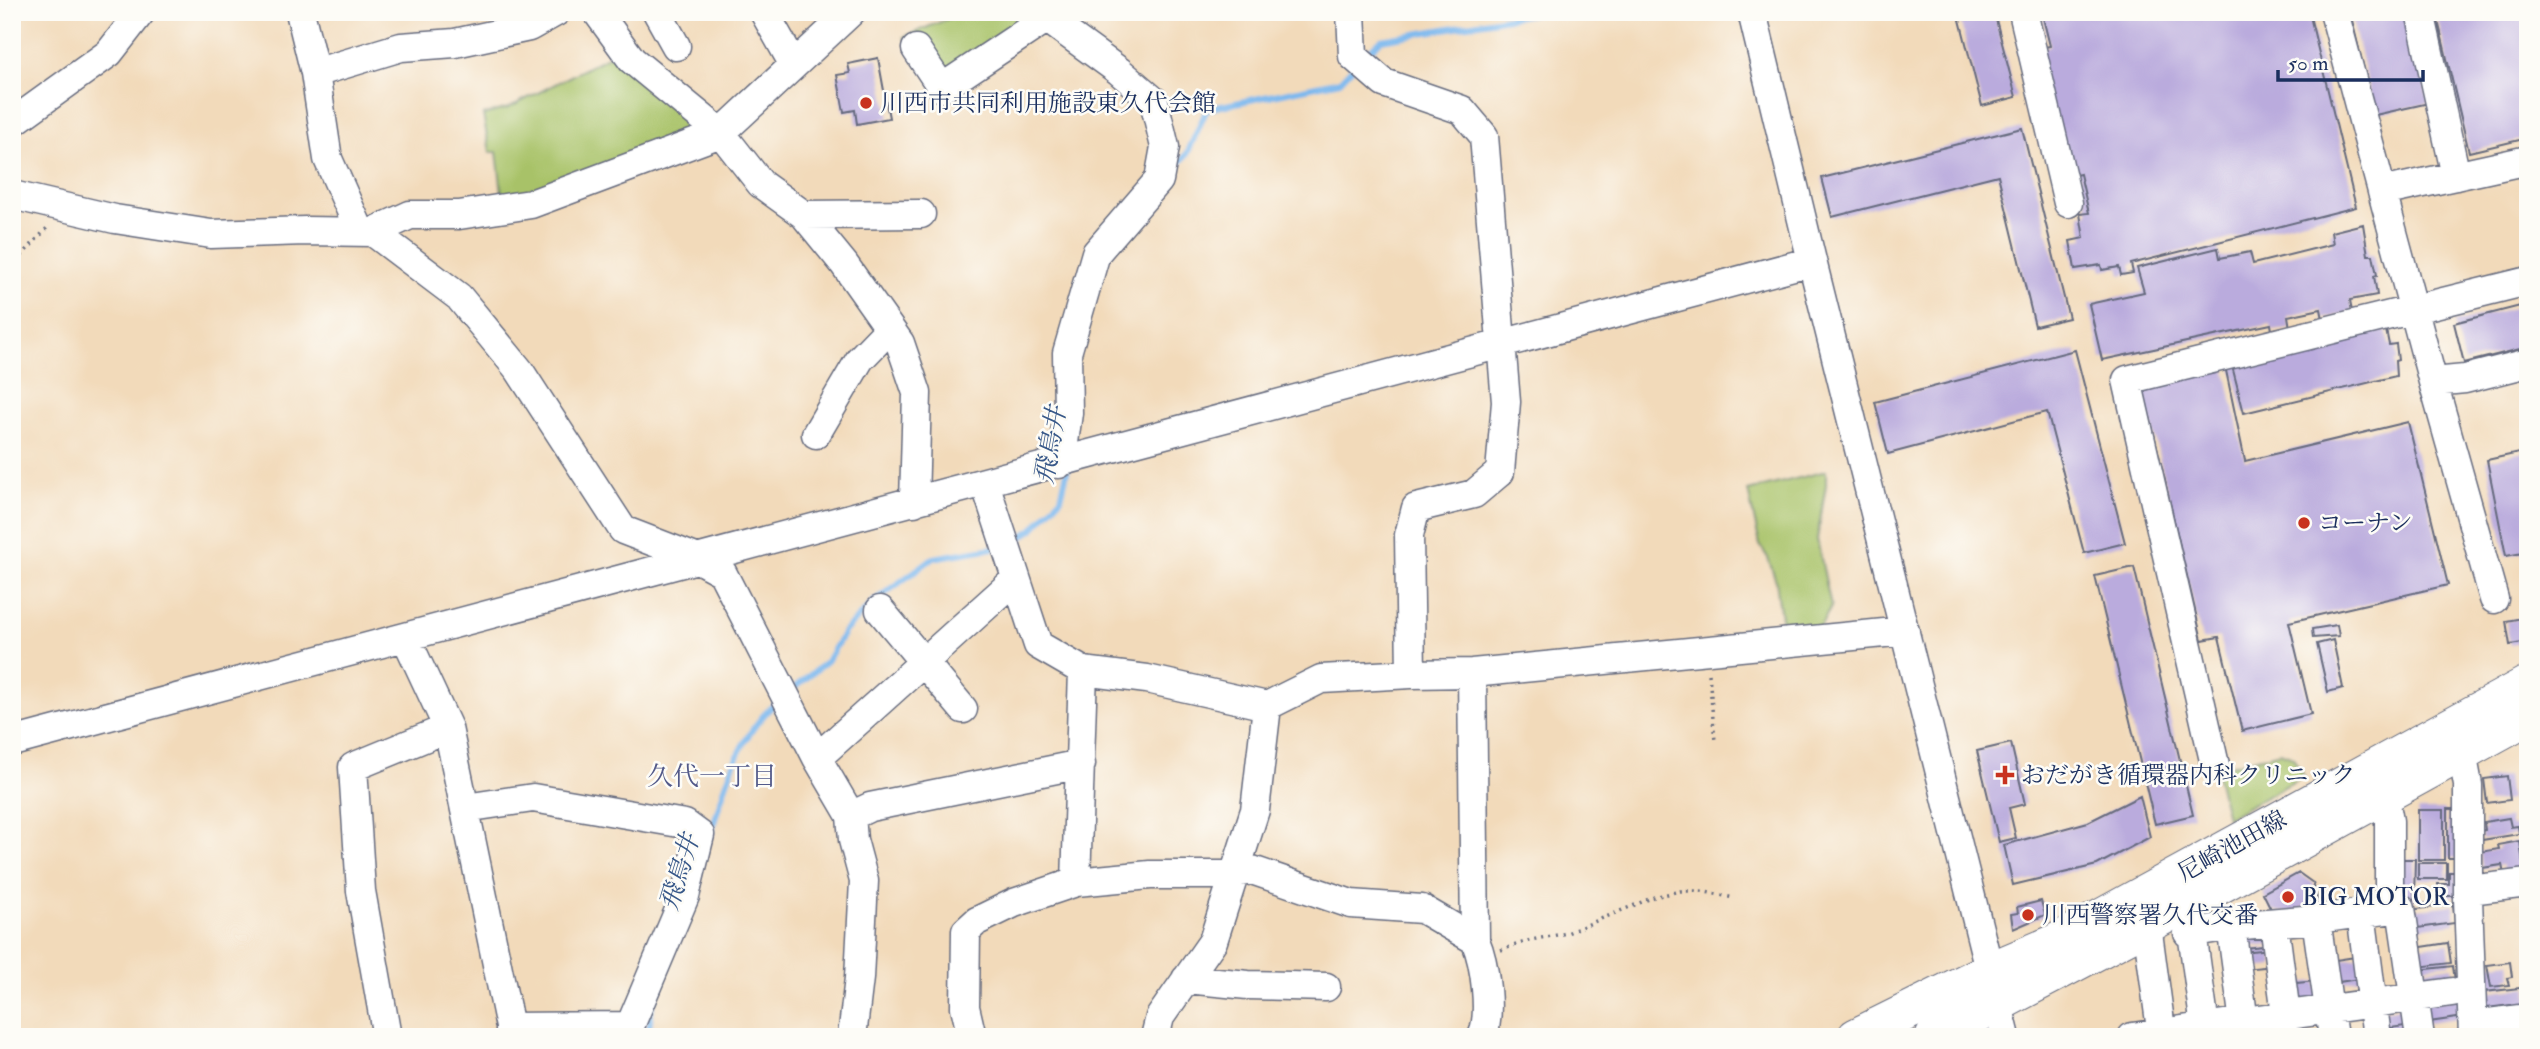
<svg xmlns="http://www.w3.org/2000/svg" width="2540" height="1049" viewBox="0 0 2540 1049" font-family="'IM FELL Double Pica','Noto Serif JP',serif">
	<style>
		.green { fill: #a8c268; stroke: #627863; stroke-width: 2 }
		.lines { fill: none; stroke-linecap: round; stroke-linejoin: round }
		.stream { stroke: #7cb8ee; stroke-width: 6 }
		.building { fill: #baabdd }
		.minor-casing { stroke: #666b7e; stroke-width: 31 }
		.major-casing { stroke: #666b7e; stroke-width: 39 }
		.path { stroke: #666b7e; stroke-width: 3.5; stroke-dasharray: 2 5; stroke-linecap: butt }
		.minor { stroke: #fff; stroke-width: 28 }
		.major { stroke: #fff; stroke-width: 37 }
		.poi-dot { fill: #c8321e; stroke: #fdfcf7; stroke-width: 2.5 }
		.labels { text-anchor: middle; stroke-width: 5; stroke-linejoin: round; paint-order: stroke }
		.poi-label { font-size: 24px; fill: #1b2f5e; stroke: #fdfcf7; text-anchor: start }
		.street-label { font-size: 24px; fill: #1b2f5e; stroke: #fdfcf7 }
		.water-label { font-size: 26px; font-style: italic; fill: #385889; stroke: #fdfcf7 }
		.neighbourhood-label { font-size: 26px; fill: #535a8a; stroke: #fdfcf7 }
	</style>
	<rect width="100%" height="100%" fill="#fdfcf7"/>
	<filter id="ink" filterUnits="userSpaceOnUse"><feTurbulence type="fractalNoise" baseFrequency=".0143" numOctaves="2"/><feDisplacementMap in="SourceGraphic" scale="14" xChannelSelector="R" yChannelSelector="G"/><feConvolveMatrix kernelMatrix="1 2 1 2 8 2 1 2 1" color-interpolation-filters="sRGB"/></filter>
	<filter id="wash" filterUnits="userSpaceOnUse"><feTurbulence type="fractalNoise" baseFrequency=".00686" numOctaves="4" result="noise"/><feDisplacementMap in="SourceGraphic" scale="28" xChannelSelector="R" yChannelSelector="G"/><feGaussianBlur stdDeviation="1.57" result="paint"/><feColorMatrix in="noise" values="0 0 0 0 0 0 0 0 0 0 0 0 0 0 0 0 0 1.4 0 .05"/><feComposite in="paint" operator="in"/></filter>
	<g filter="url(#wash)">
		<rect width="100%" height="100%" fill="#f2daba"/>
		<path class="green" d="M964 12H1027L1032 20 933 84 904 37Z
			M613 54 692 121 684 141 503 201 497 152H490L483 115 509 108Z
			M1826 471V485L1817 539 1831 607 1817 633 1788 635 1781 618 1776 581 1768 558 1760 545 1748 491Z
			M2280 752 2293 757 2304 776 2227 818 2215 769Z"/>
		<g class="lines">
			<path class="stream" d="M1364 56 1381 40 1542 12
				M1171 173 1187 154 1207 109 1340 81 1354 66
				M1013 543 1033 529 1061 498 1068 468
				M792 690 827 661 845 631 873 602 933 558 999 547
				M710 836C725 786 737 736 778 701
				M648 1037 652 1004"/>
		</g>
		<g id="blocks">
			<path class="building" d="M1958 12H1994L2016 97 1982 106Z
				M2065 12H2309L2356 207 2131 264 2133 273 2121 275 2119 267 2102 270 2101 265 2075 269 2070 241 2084 238 2080 214 2089 213 2080 174 2066 177 2034 49 2050 46 2043 18Z
				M2350 12H2407L2429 103 2375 115Z
				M2436 12H2528V138L2469 152Z
				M878 58 889 118 857 124 855 110 844 112 837 75 850 73 848 64Z
				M2022 128 2069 318 2035 326 1998 175 1832 217 1822 178Z
				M2363 224 2368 255H2373L2377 275 2374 276 2377 295 2350 300 2352 312 2323 319 2321 309 2288 316 2290 328 2272 330 2271 324 2102 360 2089 304 2144 292 2137 268 2218 248 2220 258 2250 252 2253 264 2333 244 2331 232Z
				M2528 304V347L2464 363 2454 323Z
				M2386 330 2389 345 2396 344 2398 360 2395 361 2396 376 2244 413 2231 362Z
				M2075 350 2125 543 2084 553 2047 412 1888 454 1875 402Z
				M2224 361 2245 461 2408 422 2448 585 2289 622 2311 714 2242 731 2219 637 2202 640 2150 417 2144 419 2137 385Z
				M2528 451V552L2506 556 2487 460Z
				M2134 567 2193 815 2155 824 2095 576Z
				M2528 617V642L2510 645 2506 621Z
				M2337 625 2339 636 2313 638 2312 629Z
				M2333 640 2343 688 2328 692 2317 644Z
				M2011 743 2025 804 2009 808 2016 838 1999 842 1977 751Z
				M2507 776 2510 800 2487 803 2484 779Z
				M2140 796 2150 837 2097 865 2013 885 2004 845 2088 822Z
				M2448 809H2459V858H2448Z
				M2418 810H2444V860H2418Z
				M2509 818 2511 827 2518 826 2519 834 2482 840 2481 831 2485 830 2484 822Z
				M2520 841 2524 871 2504 874 2502 865 2482 868 2480 852 2499 849 2498 845Z
				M2396 859H2415L2414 900H2395Z
				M2418 863H2447V879H2418Z
				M2449 872H2457L2458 896H2438V884H2449Z
				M2299 873 2313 883 2319 904 2314 907 2311 903 2295 913 2272 911 2263 893Z
				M2041 901 2045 915 2013 929 2011 914 2018 913 2017 907Z
				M2453 905 2455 923 2410 929 2408 910Z
				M2270 930 2272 945 2245 948 2243 933Z
				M2448 943 2451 963 2418 967 2415 948Z
				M2272 949 2274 966 2244 969 2241 952Z
				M2362 956 2365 978 2332 983 2329 961Z
				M2510 962 2512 977 2507 978 2509 985 2491 987 2487 965Z
				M2453 966 2455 981 2420 985 2419 970Z
				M2316 981 2319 1001 2290 1004 2287 984Z
				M2528 987V1009L2511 1011 2510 1005 2487 1008 2485 992Z
				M2457 998 2464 1017 2422 1023 2420 1003Z
				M2411 1007 2413 1025 2383 1029 2380 1011Z"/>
		</g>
	</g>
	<g filter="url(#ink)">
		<use href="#blocks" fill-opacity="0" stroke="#666b7e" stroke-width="2"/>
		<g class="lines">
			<defs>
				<path id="minor" d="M300 12 315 73 328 159 360 231
					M597 12 632 60 721 133 761 184 804 215 844 264 900 343 917 393 914 502
					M657 12 676 46
					M764 12 794 65
					M1038 12 1119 71 1154 101 1165 147 1159 180 1096 253 1067 353 1068 413 1063 450 1059 464
					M1351 12 1353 56 1384 83 1462 110 1484 136 1506 402 1500 472 1474 494 1416 508 1409 535 1411 674 1472 673 1905 631
					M1752 12 1812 261 2006 1037
					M2023 12 2068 203
					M2334 12 2433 382 2494 599
					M2420 12 2456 176
					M916 49 942 88 1047 18 1062 12
					M315 73 401 47 455 43 529 27 556 12
					M12 123 109 53 141 12
					M2382 192 2528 160
					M12 195 115 219 211 234 305 231 373 232 459 297 519 370 623 530 698 559 722 572 817 758 851 816 853 840 864 881 859 978 852 1037
					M804 215 921 214
					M373 232 410 215H459L531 204 721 133 851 12
					M2433 382 2465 379 2528 363
					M816 434 860 359 889 329
					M985 483 1038 645 1083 671 1147 679 1267 706
					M880 610 963 709
					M406 638 448 728 510 1027V1037
					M1472 673 1475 940C1485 963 1492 1014 1482 1037
					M12 742 1812 261
					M2462 752 2468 785V898L2473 1037
					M817 758 1016 579
					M2215 765 2127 380 2528 281
					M2384 794 2389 821V909
					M465 808 533 798 685 824 700 835 685 896 630 1026 510 1027
					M851 816 870 807 1081 764
					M1076 882 1083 671
					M2469 890 2528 883
					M2361 913 2377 1037
					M2274 923 2289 1037
					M2147 925 2162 1037
					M2231 926 2246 1037
					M2192 932 2204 1020V1037
					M2188 933 2231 926 2316 919
					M1186 979 1248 985 1326 987
					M2473 1025 2528 1018
					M387 1037 361 891 353 767 448 728
					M972 1037 965 1007 966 931 977 921 1014 903 1076 882 1150 875H1224L1252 870 1351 904 1422 909 1475 940
					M1155 1037 1160 1017 1213 941 1255 810 1267 706 1321 679 1411 674
					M2132 1037 2452 992
					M2333 1037 2316 919 2401 908 2420 1037"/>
				<path id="major" d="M1856 1037 1989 971 2053 944 2528 684
					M1934 1037 2147 925 2528 716"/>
			</defs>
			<use href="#minor" class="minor-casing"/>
			<use href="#major" class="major-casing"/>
			<path class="path" d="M12 266 49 226
				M1709 674 1715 741
				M2424 904 2444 901
				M1501 950 1531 940 1567 933 1654 897 1680 891H1701L1734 898"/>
			<use href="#minor" class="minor"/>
			<use href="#major" class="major"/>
		</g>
	</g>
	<g class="poi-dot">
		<circle cx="866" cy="103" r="7"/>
		<circle cx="2304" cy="523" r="7"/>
		<path d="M2001.5 764.5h7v7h7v7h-7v7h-7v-7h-7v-7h7z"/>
		<circle cx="2288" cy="897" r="7"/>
		<circle cx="2028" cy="915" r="7"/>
	</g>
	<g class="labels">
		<g class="poi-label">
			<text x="880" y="111">川西市共同利用施設東久代会館</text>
			<text x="2318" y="531">コーナン</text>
			<text x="2021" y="783">おだがき循環器内科クリニック</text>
			<text x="2302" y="905">BIG MOTOR</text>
			<text x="2042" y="923">川西警察署久代交番</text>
		</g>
		<g class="street-label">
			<text transform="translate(2232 846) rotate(-29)" y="8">尼崎池田線</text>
		</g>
		<g class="water-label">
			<text transform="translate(1050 445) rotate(-80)" y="9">飛鳥井</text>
			<text transform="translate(679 872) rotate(-73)" y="9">飛鳥井</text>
		</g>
		<g class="neighbourhood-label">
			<text x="712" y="785">久代一丁目</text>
		</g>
	</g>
	<rect width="2540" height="1049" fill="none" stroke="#fdfcf7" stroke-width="42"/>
	<path d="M2278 70v10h145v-10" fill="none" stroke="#1b2f5e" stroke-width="3.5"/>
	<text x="2288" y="70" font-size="21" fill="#1b2f5e" stroke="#fdfcf7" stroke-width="5" paint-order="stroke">50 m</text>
</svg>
